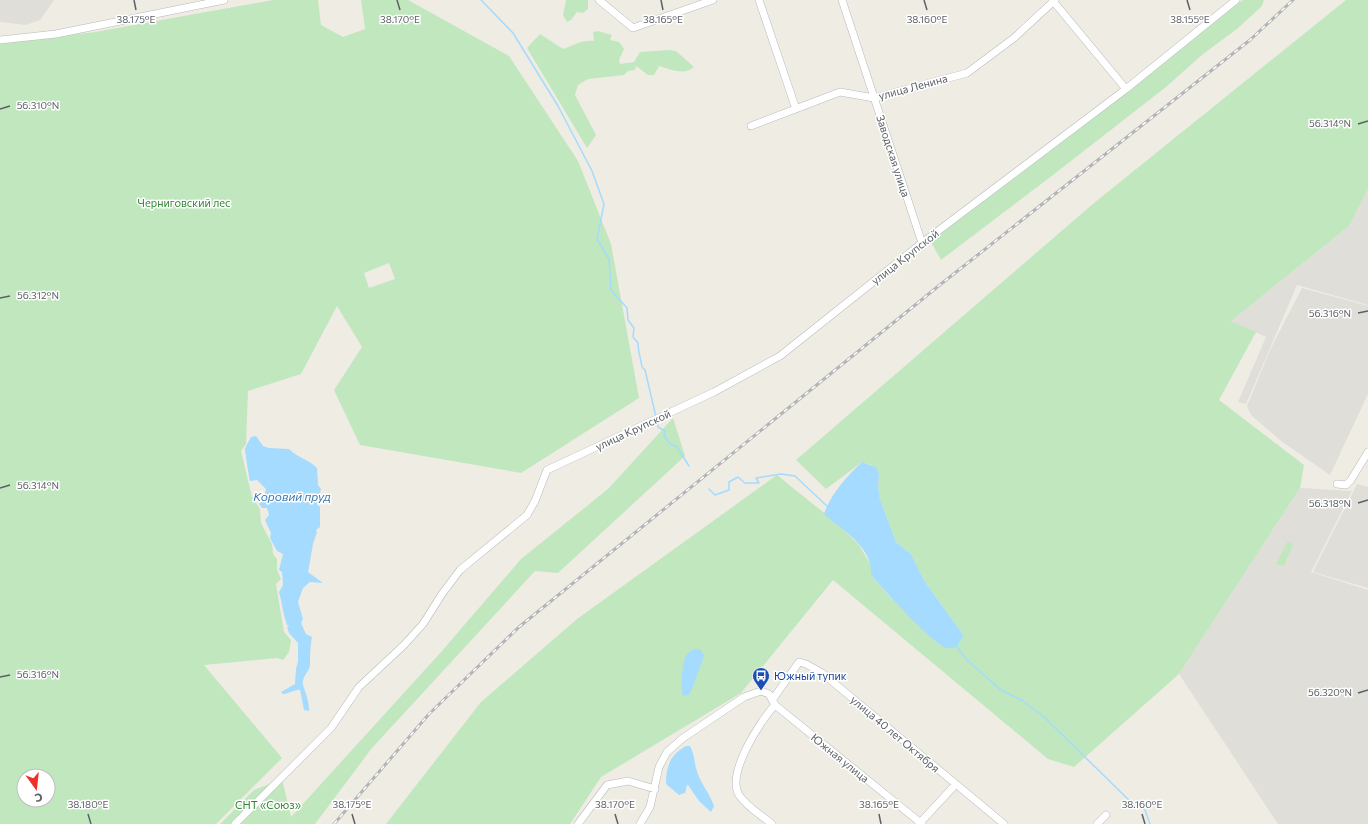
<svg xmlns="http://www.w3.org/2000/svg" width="1368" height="824" viewBox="0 0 1368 824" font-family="Commissioner,sans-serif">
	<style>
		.industrial { fill: #e0ded8 }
		.green { fill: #c1e7bf; fill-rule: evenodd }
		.water { fill: #a4dbff }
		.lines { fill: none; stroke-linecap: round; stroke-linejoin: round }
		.stream { stroke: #a4dbff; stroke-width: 1.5 }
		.minor-casing { stroke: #b6babe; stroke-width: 8 }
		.minor { stroke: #fff; stroke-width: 7 }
		.rail-casing { stroke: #b3b4b5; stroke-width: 3 }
		.rail { stroke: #fff; stroke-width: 1.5; stroke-dasharray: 4.5; stroke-linecap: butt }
		.ticks { fill: none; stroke: #5c6065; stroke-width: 1.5 }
		.labels { text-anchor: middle; stroke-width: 3; stroke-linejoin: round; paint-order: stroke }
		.street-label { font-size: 11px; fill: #5c6065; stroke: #fff }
		.park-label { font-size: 11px; fill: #328632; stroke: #fff }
		.transit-label { font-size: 11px; fill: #164399; stroke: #fff; text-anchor: start }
		.water-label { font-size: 12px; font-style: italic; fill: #3a77ad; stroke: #fff }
		.ticks-label { font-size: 10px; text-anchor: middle; fill: #5c6065; stroke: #fff; stroke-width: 3; stroke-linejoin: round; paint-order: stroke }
	</style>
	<rect width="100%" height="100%" fill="#efece4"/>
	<path class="industrial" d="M0 0H54L40 20 26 25 0 22Z
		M1368 189V305L1297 285 1246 404 1238 402 1266 337 1231 321 1349 226Z
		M1302 288 1368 306V394L1330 475 1281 441 1251 415 1247 406 1270 350Z
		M1357 484 1368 487V588L1313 572Z
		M1300 488 1352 491 1311 572 1368 590V824H1278L1179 674Z"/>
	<path class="green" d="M273 0H318L321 25 343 37 365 29 361 0H408L509 56 578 161 611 244 639 398 521 473 360 445 334 390 362 347 337 306 301 374 248 391 246 444 241 451 252 497 260 509 261 523 272 544 273 554 277 559V570L281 579 276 584 284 632 291 640 289 652 283 660 277 658 204 665 282 758 216 824H0V43L95 32ZM389 263 395 279 369 288 364 273ZM24 776H48V800H24Z
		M566 0H588V9L583 13 577 12 571 20 567 22 563 15Z
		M1243 0H1264L1262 6 1237 29 1203 54 1166 87 1053 175 941 260 930 240 1221 15Z
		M1346 0H1368V189L1349 226 1231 321 1256 332 1219 400 1304 465 1300 488 1179 674 1074 767 1048 759 833 580 741 693 601 777 570 824H386L481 702 577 619 777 475 839 525 859 545 872 567 871 575 888 595 936 642 962 633 925 582 911 554 896 542 880 499 878 486 879 474 872 465 862 462 826 489 796 460 1094 203Z
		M598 31 612 35 610 40 619 42 624 49 619 60 620 64 634 62 640 52 669 50 676 51 694 67C684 76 670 69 659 66L654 75H648L636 66 635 70 628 71 624 75 588 79 578 85 575 95 596 135 587 148 527 48 540 34 563 49C576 45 580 40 594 41L593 32Z
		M673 418 685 456 558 573 535 571 372 748 315 824H220L254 790 282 779 291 817 442 651 521 559 608 489Z
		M1288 541 1293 544 1284 566 1276 564Z"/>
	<path class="water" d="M256 436 263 446 269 448 289 449C299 459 307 458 317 468L318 485 321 489 317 504 320 507V527L316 530 317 532 313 544 308 572 323 583 310 582 303 588 298 602 303 619 301 623 306 634 312 637C310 647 310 655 310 665 310 671 301 677 303 685 306 694 309 701 309 711L304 710 300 690C296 689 289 694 283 694L281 692 295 684 296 669 298 661V643L289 633 287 627 289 626 287 625C283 613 282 603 279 592L283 585 282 572 279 570 283 554 277 551 270 538 271 533 265 520 269 515 267 508H262L259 504 264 498 266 489 257 480 250 481C249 477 245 451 245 449 246 445 249 441 251 437Z
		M862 462 876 467 879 474 878 486 880 499 896 542 911 554 925 582 962 633 963 637 956 647C954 647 950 649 947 648 934 646 882 588 871 575 873 547 842 530 824 514 830 495 847 476 862 462Z
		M700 649 704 656 690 694 683 696C680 687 682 659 688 653 692 649 695 649 700 649Z
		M686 746H690C694 753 694 760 696 768 699 782 710 793 714 806L711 812 699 801 688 785H687L685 793 679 795 666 784C666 766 670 755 686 746Z"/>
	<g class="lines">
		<path class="stream" d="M481 0 513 33 558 106 592 171 604 204 597 239 609 259 611 290 627 308 628 320 634 328 633 337 638 343C638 352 641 359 642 367L645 370 656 417
			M657 421 658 427 665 431 664 436 670 444 677 447 689 466
			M709 489 715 495 729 490V482L738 477 745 483H759L756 478 781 474 795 476 828 507
			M956 646 967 660 1001 690 1023 701 1044 717 1133 804 1145 810 1150 824"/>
		<defs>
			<path id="minor" d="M599 0 633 28 713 0
				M759 0 796 109
				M842 0 922 243
				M1053 1 1126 89
				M0 40 56 34 224 0
				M751 126 840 92 874 98 967 73 1014 38 1055 0
				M1337 484 1346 485 1351 480 1368 452
				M773 699 799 662 806 664 822 673 1004 824
				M235 824 331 728 359 687 404 645 423 624 442 594 460 570 527 515 535 501 547 470 714 392 780 356 922 243 1126 89 1236 0
				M578 824 607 785 628 781 655 789
				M640 824 650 807 659 767 667 752 683 738 744 697 761 691 769 694 775 705 922 824
				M772 824C761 815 747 807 739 795 726 774 760 721 775 705
				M919 824 956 784
				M1097 824 1106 815"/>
		</defs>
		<use href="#minor" class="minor-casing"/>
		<use href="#minor" class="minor"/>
		<defs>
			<path id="rail" d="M334 824 429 714 519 627 941 284 1250 40 1293 0"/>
		</defs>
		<use href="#rail" class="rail-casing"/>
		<use href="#rail" class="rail"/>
	</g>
	<path class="ticks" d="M134 0 136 10M397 0 400 10M661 0 663 10M924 0 927 10M1187 0 1190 10M0 109 10 106M1358 124 1368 121M0 298 10 296M1358 313 1368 311M0 488 10 485M1358 503 1368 500M0 677 10 675M1358 693 1368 690M88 814 91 824M352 814 355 824M615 814 618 824M879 814 881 824M1142 814 1145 824"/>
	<defs>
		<symbol id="bus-pin" viewBox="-11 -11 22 30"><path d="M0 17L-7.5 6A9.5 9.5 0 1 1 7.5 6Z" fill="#1a4fb4" stroke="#fff"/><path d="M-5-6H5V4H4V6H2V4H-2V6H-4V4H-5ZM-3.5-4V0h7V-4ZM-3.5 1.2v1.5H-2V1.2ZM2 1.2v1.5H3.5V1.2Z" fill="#fff"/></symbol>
	</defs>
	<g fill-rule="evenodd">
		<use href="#bus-pin" x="751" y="666" width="20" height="27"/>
	</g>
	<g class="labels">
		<g class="street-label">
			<text transform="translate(913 87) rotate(-15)" y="4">улица Ленина</text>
			<text transform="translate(893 156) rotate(72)" y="4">Заводская улица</text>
			<text transform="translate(905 257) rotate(-38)" y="4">улица Крупской</text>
			<text transform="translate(633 430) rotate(-25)" y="4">улица Крупской</text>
			<text transform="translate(895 734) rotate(40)" y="4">улица 40 лет Октября</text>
			<text transform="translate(840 758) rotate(39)" y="4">Южная улица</text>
		</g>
		<g class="park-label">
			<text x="184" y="207">Черниговский лес</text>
			<text x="268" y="809">СНТ «Союз»</text>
		</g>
		<g class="transit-label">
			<text x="774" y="680">Южный тупик</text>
		</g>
		<g class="water-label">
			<text x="292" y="501">Коровий пруд</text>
		</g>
	</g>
	<g class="ticks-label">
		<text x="136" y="23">38.175°E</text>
		<text x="400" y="23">38.170°E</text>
		<text x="663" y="23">38.165°E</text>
		<text x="927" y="23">38.160°E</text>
		<text x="1190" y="23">38.155°E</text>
		<text x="38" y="109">56.310°N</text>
		<text x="1330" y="127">56.314°N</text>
		<text x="38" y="299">56.312°N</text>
		<text x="1330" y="317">56.316°N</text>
		<text x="38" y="489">56.314°N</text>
		<text x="1330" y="507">56.318°N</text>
		<text x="38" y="678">56.316°N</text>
		<text x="1330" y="696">56.320°N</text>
		<text x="88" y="808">38.180°E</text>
		<text x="352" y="808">38.175°E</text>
		<text x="615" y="808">38.170°E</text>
		<text x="879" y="808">38.165°E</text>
		<text x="1142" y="808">38.160°E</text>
	</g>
	<g transform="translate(36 788) rotate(165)"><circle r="19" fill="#ffffff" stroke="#bebfc1"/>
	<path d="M0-3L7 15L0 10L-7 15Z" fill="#ef3029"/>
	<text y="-6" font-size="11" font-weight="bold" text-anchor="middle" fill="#5c6065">С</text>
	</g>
</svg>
